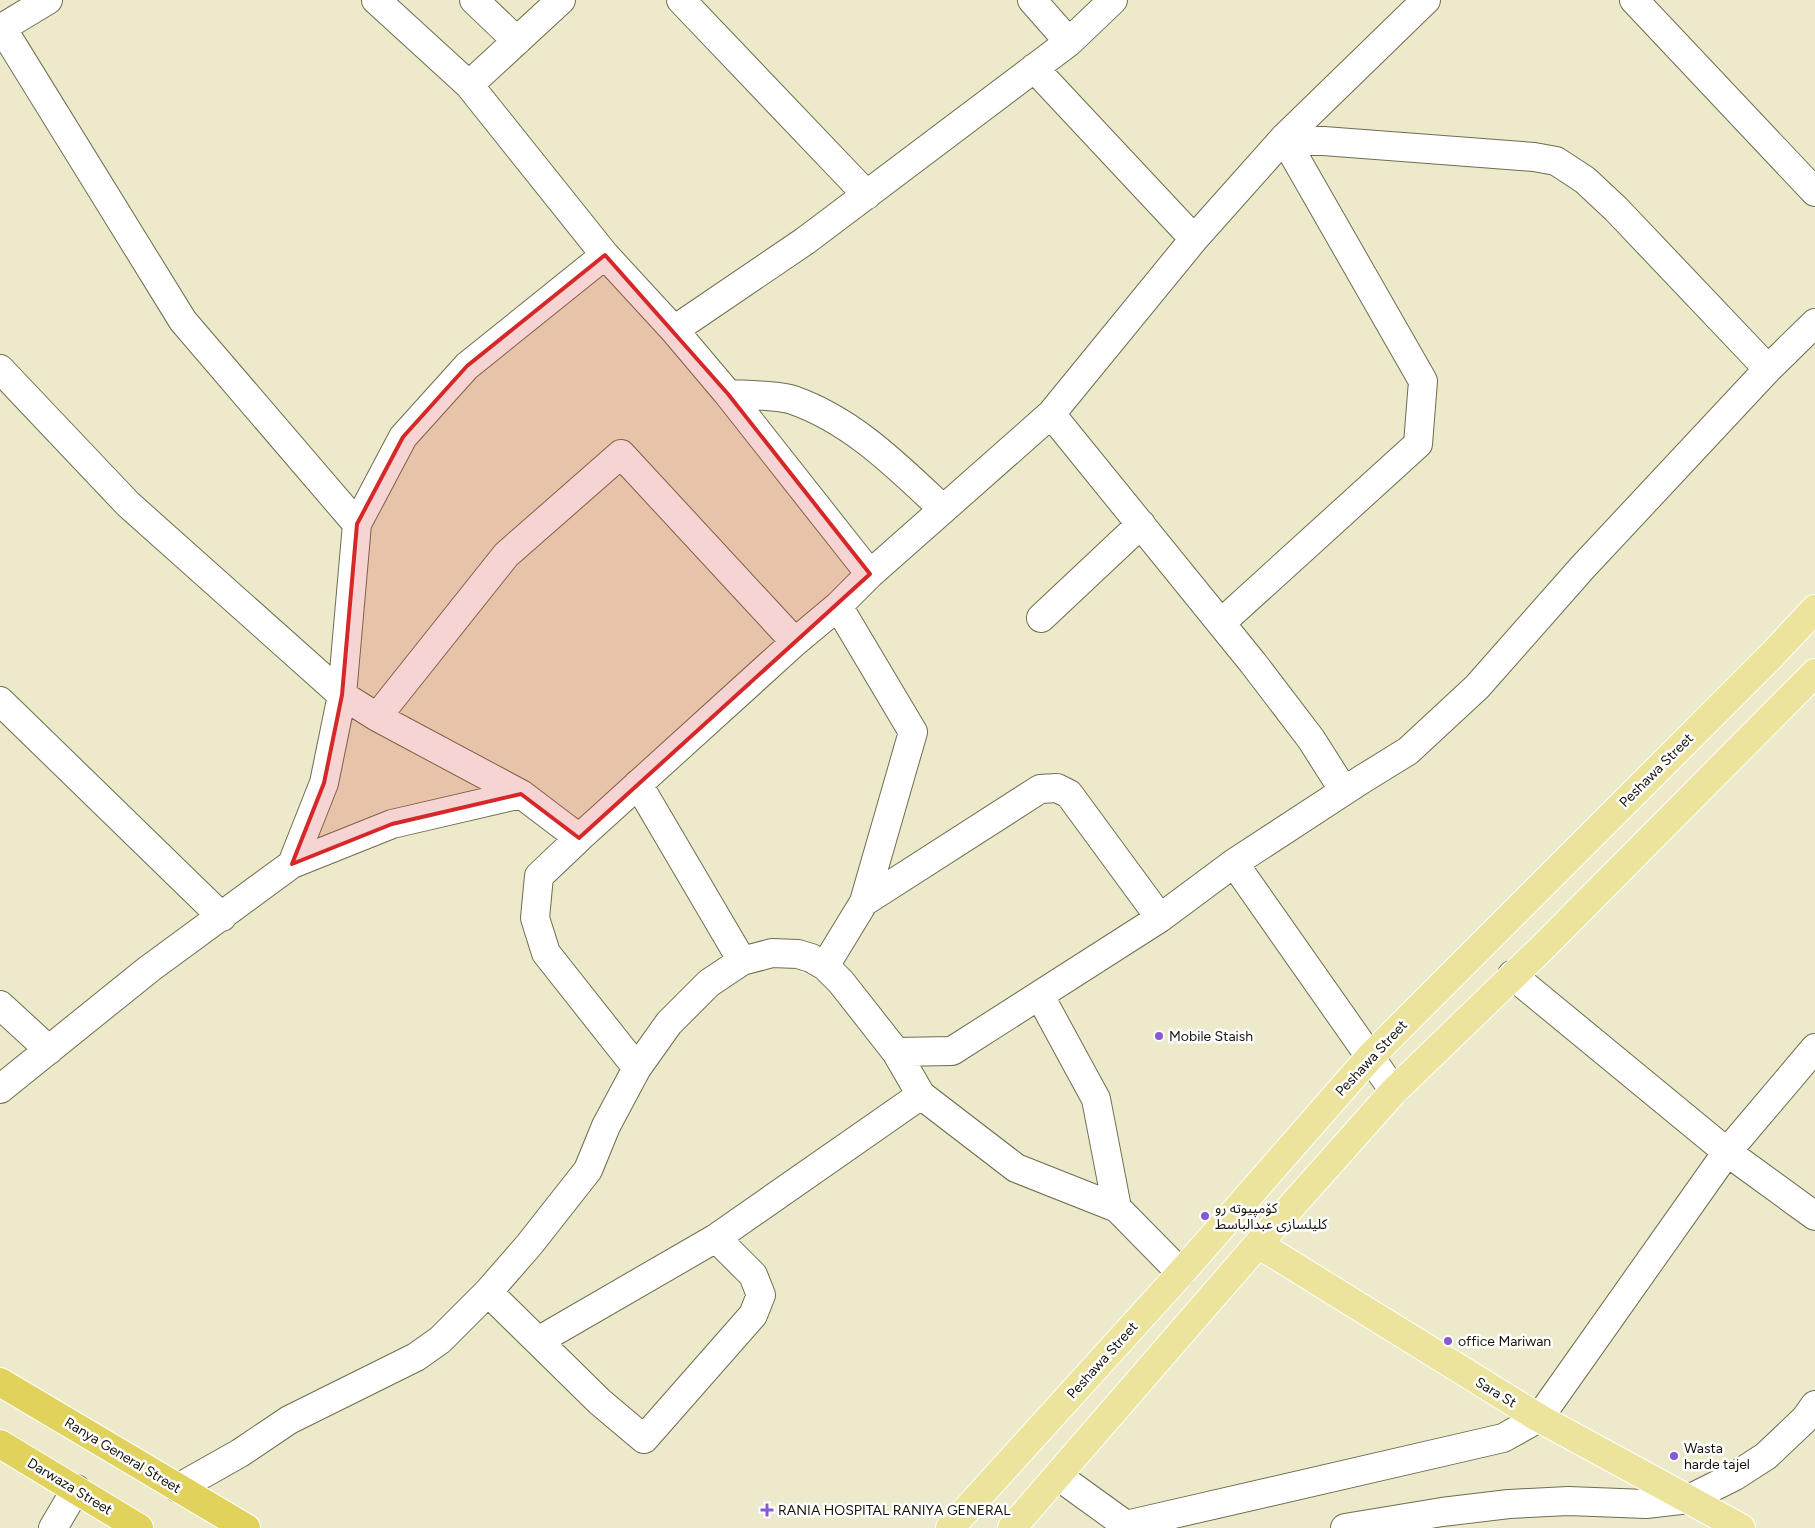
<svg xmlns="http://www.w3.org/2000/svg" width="1815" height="1528" viewBox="0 0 1815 1528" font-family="Figtree,'Noto Sans Arabic',sans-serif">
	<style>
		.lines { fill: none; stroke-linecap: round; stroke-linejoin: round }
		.minor-casing { stroke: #6f6c50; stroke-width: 30 }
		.major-casing { stroke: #fff; stroke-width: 30 }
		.highway-casing { stroke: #fff; stroke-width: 30 }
		.minor { stroke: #fff; stroke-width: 28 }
		.major { stroke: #ece49d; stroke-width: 28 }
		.highway { stroke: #e0d25b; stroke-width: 28 }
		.marked { fill: #d62828; fill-opacity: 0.2; stroke: #d62828; stroke-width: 4; stroke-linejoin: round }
		.poi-dot { fill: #875ad3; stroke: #fff; stroke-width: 2 }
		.labels { text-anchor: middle; stroke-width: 5; stroke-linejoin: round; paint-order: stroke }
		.street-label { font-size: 14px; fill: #17150a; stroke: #fff }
		.poi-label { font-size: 14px; fill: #17150a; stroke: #fff; text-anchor: start }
	</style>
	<rect width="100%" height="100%" fill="#eceaca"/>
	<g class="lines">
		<defs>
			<path id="minor" d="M376 0 469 85 605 255 674 330 728 394 870 574
				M474 0 517 41
				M681 0 867 195
				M1032 0 1069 42
				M1634 0 1815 192
				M2 28 183 321 357 524
				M0 29 48 0
				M1034 68 1194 239
				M469 85 561 0
				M1284 138 1534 157 1556 161 1585 180 1616 209 1768 369
				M674 330 805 241 1069 42 1113 0
				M0 369 128 504 342 695 377 717 521 794 579 838
				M728 394C744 395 780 395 793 400 853 421 898 467 943 509
				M1051 414 1253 663 1311 739 1344 791
				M1041 618 1141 524
				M1221 623 1418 444 1423 381 1284 138
				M0 701 222 917
				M377 717 506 555 621 454 795 642
				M638 784 742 961
				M1234 863 1394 1091
				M292 864 392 824 521 794
				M864 902 1040 789 1057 788 1069 794 1160 918
				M825 966 864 902 913 732 838 606
				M1512 975 1727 1152 1815 1216
				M1040 996 1096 1099 1117 1208 1181 1273
				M0 1005 49 1050
				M896 1052 921 1095 1016 1168 1117 1208
				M637 1068 546 953 535 918 539 876 579 838 795 642 838 606 870 574 1051 414 1194 239 1284 138 1426 0
				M0 1089 149 969 292 864 324 783 342 695 357 524 403 437 467 366 605 255
				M488 1292 600 1402 644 1439 753 1315 761 1295 753 1275 716 1238
				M538 1341 716 1238 921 1095
				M1058 1476 1130 1528
				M178 1488 240 1453 289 1420 416 1357 440 1340 488 1292 529 1245 588 1170 606 1126 637 1068 669 1023 709 983 742 961 772 953 798 954 811 958 825 966 841 982 896 1052 952 1051 1160 918 1234 863 1361 780 1408 751 1477 687 1582 568 1768 369 1815 323
				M1126 1525 1503 1438 1539 1418 1727 1152 1815 1048
				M53 1528 76 1489
				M1345 1528 1442 1512 1509 1504 1568 1501 1646 1504 1689 1499 1735 1476 1766 1456 1805 1419 1815 1405"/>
			<path id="major" d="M1258 1244 1539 1418 1741 1528
				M950 1528 1181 1273 1370 1057 1771 656 1815 609
				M1012 1528 1258 1244 1394 1091 1541 949 1815 673"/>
			<path id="highway" d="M0 1382 246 1528
				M0 1444 139 1528"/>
		</defs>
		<use href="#minor" class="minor-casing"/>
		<use href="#major" class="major-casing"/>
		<use href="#highway" class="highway-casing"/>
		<use href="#minor" class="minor"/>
		<use href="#major" class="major"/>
		<use href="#highway" class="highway"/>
	</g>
	<path class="marked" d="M605 255 728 394 870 574 579 838 521 794 392 824 292 864 324 783 342 695 357 524 403 437 467 366Z"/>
	<g class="poi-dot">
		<circle cx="1159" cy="1036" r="5"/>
		<circle cx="1205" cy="1216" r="5"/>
		<circle cx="1448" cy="1341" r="5"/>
		<circle cx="1674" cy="1456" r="5"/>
		<path d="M764.5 1502.5h5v5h5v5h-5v5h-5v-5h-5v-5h5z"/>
	</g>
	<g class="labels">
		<g class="street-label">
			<text transform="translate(1656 770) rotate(-45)" y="5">Peshawa Street</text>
			<text transform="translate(1371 1058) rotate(-47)" y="5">Peshawa Street</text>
			<text transform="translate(1102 1360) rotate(-48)" y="5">Peshawa Street</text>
			<text transform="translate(1496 1392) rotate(31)" y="5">Sara St</text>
			<text transform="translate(123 1455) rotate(31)" y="5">Ranya General Street</text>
			<text transform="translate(70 1486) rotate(31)" y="5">Darwaza Street</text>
		</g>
		<g class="poi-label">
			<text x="1169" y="1041">Mobile Staish</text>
			<text x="1215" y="1213">کۆمپیوته رو<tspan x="1215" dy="16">کلیلسازی عبدالباسط</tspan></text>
			<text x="1458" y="1346">office Mariwan</text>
			<text x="1684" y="1453">Wasta<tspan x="1684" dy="16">harde tajel</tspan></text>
			<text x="778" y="1515">RANIA HOSPITAL RANIYA GENERAL</text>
		</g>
	</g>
</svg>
